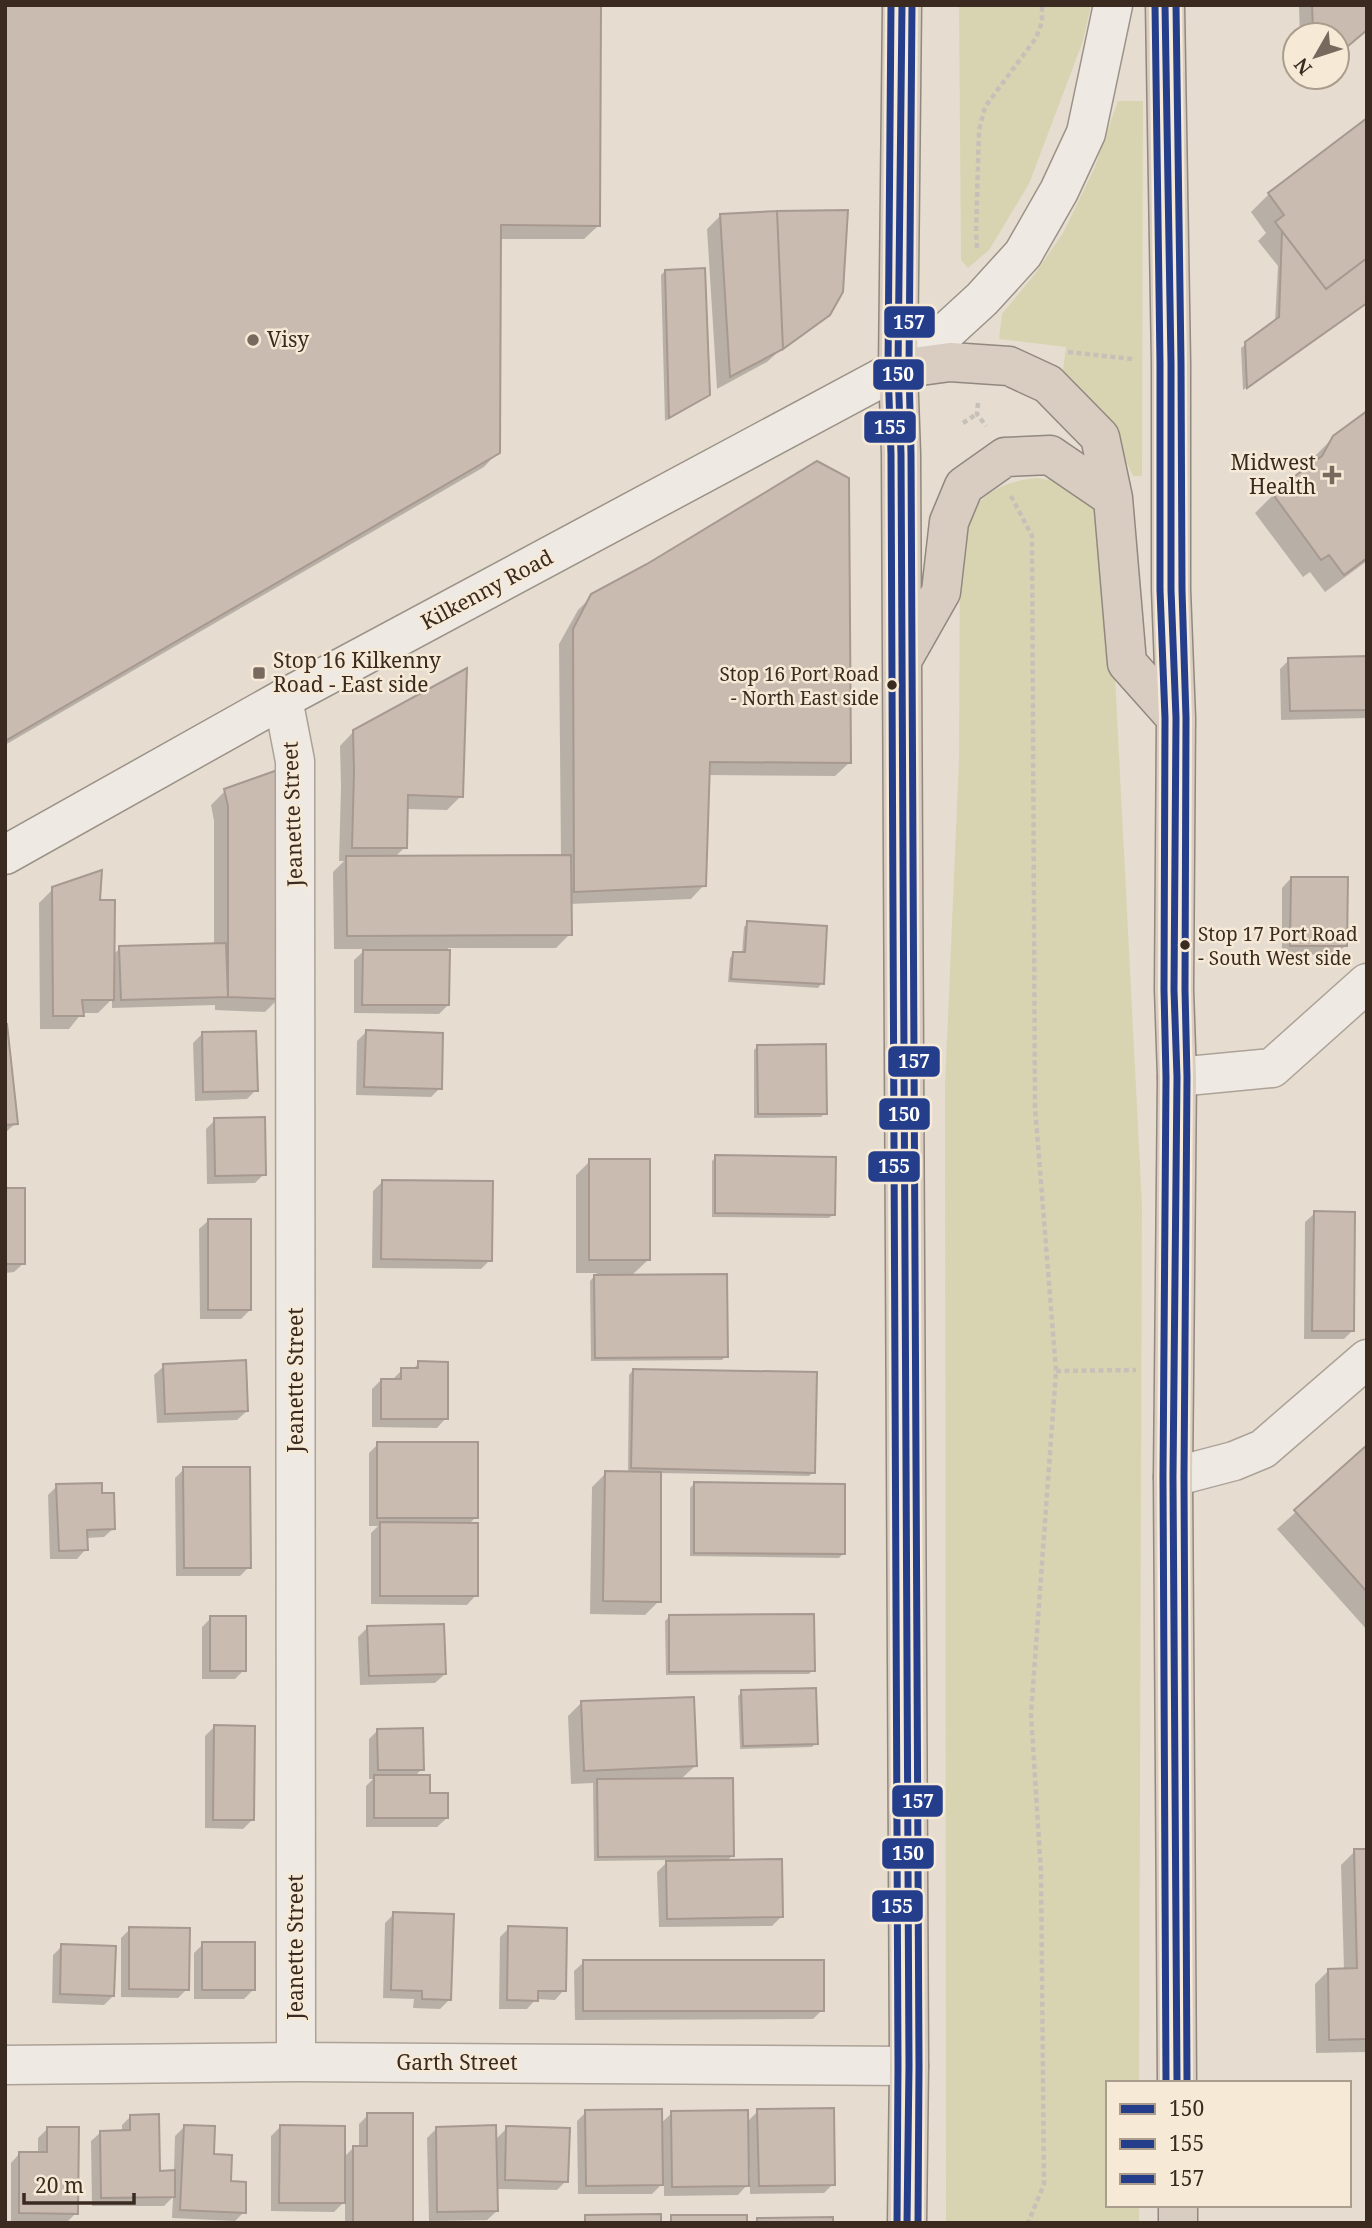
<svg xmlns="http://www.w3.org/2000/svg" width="1372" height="2228" viewBox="0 0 1372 2228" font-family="'Noto Serif',serif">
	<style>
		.green { fill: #d8d4b2 }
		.shadow { fill: #0003 }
		.building { fill: #cabbb1; stroke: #a7998f; stroke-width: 2 }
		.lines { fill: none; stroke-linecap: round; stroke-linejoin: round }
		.street-casing { stroke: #aca298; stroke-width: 41 }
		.secondary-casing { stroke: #9b9288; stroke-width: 41 }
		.highway-casing { stroke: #91887f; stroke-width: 41 }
		.path { stroke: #c7c0b8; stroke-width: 4.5; stroke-dasharray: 5 3.5; stroke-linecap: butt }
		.street { stroke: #eee9e2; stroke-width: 38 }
		.secondary { stroke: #eee9e2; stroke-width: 38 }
		.highway { stroke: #d9cdc1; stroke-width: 38 }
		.bus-1-casing { stroke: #f6ead7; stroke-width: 12 }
		.bus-2-casing { stroke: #f6ead7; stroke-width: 12 }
		.bus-3-casing { stroke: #f6ead7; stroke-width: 12 }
		.bus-1 { stroke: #243e8c; stroke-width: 7 }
		.bus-2 { stroke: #243e8c; stroke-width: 7 }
		.bus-3 { stroke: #243e8c; stroke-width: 7 }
		.poi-dot { fill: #77695e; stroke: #f6ead7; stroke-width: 2.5 }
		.bus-dot { fill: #3b2a20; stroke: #f6ead7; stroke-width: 2.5 }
		.labels { text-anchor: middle; stroke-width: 5; stroke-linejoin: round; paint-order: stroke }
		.bus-label { font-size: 19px; fill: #3b2a20; stroke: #f6ead7; text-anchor: end }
		.poi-label { font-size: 21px; fill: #3b2a20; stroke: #f6ead7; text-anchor: start }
		.street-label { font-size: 21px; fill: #3b2a20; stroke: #f6ead7 }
		.line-badge { stroke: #f6ead7; stroke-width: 2.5 }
		.badge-label { font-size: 19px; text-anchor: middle; font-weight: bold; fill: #fff }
	</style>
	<rect width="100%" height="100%" fill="#e6ddd0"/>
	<path class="green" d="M959 5H1091L1083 41 1029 184 989 250 968 268 961 260Z
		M1118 101H1143L1142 476H1133L1108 421 1090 399 1062 378 1066 347 999 339 1002 314 1034 275 1063 233 1094 169Z
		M1037 478 1056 481 1093 505 1103 523 1115 676 1142 1205 1139 2083H1108V2205H1139V2223H946L945 1086 959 760 960 542C962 535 963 526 966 520 981 492 1008 480 1037 478Z"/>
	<path class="shadow" d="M5 5 598 226 584 239H499L498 452 484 467 5 745Z
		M1241 5H1367V29L1337 55V35H1300L1299 7H1241Z
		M1367 120V302L1243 390 1241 348 1275 322 1278 266 1258 241 1266 233 1251 212 1269 194Z
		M721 215 824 319 777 353 767 362 717 389 707 229Z
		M665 271 708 395 665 421 661 275Z
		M1367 413V561L1325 592 1310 572 1303 577 1255 513 1273 495 1309 468 1315 456 1334 437Z
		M592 596 849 763 835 776 707 775 704 885 691 899 570 904V934L556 948H448V1005L439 1014 354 1013V960L366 949H334L333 872 344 861H339L341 786 340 746 354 731 461 796 447 810 406 809 405 847 394 858 561 857 559 644 578 610Z
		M1367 658V718L1281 720 1280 669 1289 660Z
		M225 791 279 998 265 1012 215 1010V1005L112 1008V999L98 1013H82L69 1029H40L39 903 53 889 99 901 113 955 120 948 214 945V821L211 805Z
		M1291 878 1345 946 1336 955 1282 954V888Z
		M748 923 822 983 818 988 728 982 730 958 734 954H742L744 927Z
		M5 1026 16 1123 5 1133Z
		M366 1032 440 1088 431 1097 356 1095 357 1041Z
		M202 1034 256 1090 247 1099 195 1101 193 1043Z
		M758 1046 825 1113 821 1117 754 1118V1050Z
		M215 1120 264 1174 255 1183 207 1184 206 1129Z
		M716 1157 834 1214 829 1218 712 1217V1161Z
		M590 1161 648 1260 631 1276 726 1356 722 1360 591 1361 590 1281 597 1273H576V1175Z
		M382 1182 490 1260 481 1269 372 1268 373 1191Z
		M5 1190 24 1263 14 1272 5 1273Z
		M1315 1213 1353 1330 1344 1339H1304L1305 1222Z
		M209 1220 250 1310 241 1319H200L199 1229Z
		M419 1363 446 1418 437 1428 372 1427V1389L381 1380 393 1379 402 1370H412Z
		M164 1366 247 1411 237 1420 157 1423 154 1375Z
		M633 1370 814 1472 809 1476 660 1473 659 1601 645 1615 590 1614 592 1487 606 1473H628L629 1375Z
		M378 1444 476 1517 469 1524 476 1595 467 1605 371 1604V1533L378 1526H369V1453Z
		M1367 1448V1630L1277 1529Z
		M184 1469 249 1567 240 1576H176L175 1478Z
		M694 1484 843 1554 839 1558 690 1556V1488Z
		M57 1486 101 1495 114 1528 104 1537 86 1538V1549L77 1559H50L48 1495Z
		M669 1617 813 1670 809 1674 666 1675 665 1621Z
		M211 1618 244 1670 235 1679H202V1627Z
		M367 1628 445 1674 435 1683 360 1685 358 1637Z
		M742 1692 816 1743 812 1747 740 1749 738 1696Z
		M582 1702 695 1766 680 1780 732 1856 726 1862 781 1917 772 1926 659 1927 657 1872 669 1860 594 1861 593 1783 571 1784 568 1716Z
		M214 1727 252 1820 243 1829 205 1828V1736Z
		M378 1730 422 1769 414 1777 447 1818 437 1827H366V1786L373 1779H369V1739Z
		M1355 1851H1367V2052L1316 2053 1315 1984 1329 1970H1344L1341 1865Z
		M394 1914 449 2000 440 2009 413 2008 414 1999 383 1998 385 1923Z
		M509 1928 564 1990 555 2000 536 1999 527 2009H499L500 1937Z
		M130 1929 187 1989 178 1998 121 1997V1938Z
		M203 1944 253 1990 244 1999H194V1953Z
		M62 1946 113 1996 104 2005 52 2003 53 1955Z
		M584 1962 822 2010 813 2019 575 2020 574 1971Z
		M758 2111 833 2184 824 2193 750 2194V2170H747V2185L738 2195 664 2196V2182L652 2194H578L577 2121 586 2112 660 2124 672 2113 746 2123Z
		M368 2115 412 2223H345V2201L334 2212 271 2211V2136L280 2127 343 2158 353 2148H359V2124Z
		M131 2116 158 2173 174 2172 175 2136 185 2126 212 2156 229 2183 244 2212 235 2221 172 2218 173 2197 164 2206H92L91 2141 101 2132H122V2125Z
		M507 2128 566 2181 557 2190 496 2189 497 2211 487 2220 429 2221 427 2138 436 2129 495 2140Z
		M47 2129 76 2213 67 2222 11 2221V2163L20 2153 38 2154V2138Z"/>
	<path class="building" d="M5 5H601L600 226 501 225 500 453 5 741Z
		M1312 5H1367V30L1341 52 1337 49V35H1320L1313 30Z
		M1367 118V258L1326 289 1275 222 1284 215 1268 193Z
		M848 210 843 292 830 315 783 349 777 211Z
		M777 211 783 349 730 377 720 214Z
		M1282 231 1326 289 1367 258V303L1247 388 1245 342 1279 317Z
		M705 268 710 395 669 418 665 270Z
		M1367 411V558L1344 575 1329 555 1321 560 1272 493 1322 456 1333 436Z
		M817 461 849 478 851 763 710 762 706 886 574 892 573 629 591 594 647 564Z
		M1367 656V710L1290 711 1288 658Z
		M467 668 463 797 408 795 407 848H352L354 772 353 730Z
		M286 767 280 999 228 997V806L224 789Z
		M571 855 572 935 347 936 346 856Z
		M102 870 100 900H115L114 1000H82L84 1016H53L52 887Z
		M1291 877H1348L1347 946H1290Z
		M747 921 827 926 824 984 731 979 733 952H745Z
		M226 943 228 997 121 1000 119 946Z
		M363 950H450L449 1005H362Z
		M5 1024H7L18 1124 5 1125Z
		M366 1030 443 1033 442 1089 364 1087Z
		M256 1031 258 1091 203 1092 202 1032Z
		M826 1044 827 1114H758L757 1045Z
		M265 1117 266 1175 215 1176 214 1118Z
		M715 1155 836 1157 835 1215 715 1213Z
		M589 1159H650V1260H589Z
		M382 1180 493 1181 492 1261 381 1259Z
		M5 1188H25V1264H5Z
		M1314 1211 1355 1212 1354 1331H1312Z
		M208 1219H251V1310H208Z
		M727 1274 728 1357 595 1358 594 1275Z
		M246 1360 248 1411 165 1414 163 1364Z
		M418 1361 448 1362V1419H381V1379H401V1368H418Z
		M633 1369 817 1372 815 1473 631 1468Z
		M377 1442H478V1518H377Z
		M1367 1445V1592L1294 1510Z
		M183 1467H250L251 1568H184Z
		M605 1471 661 1472V1602L603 1601Z
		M694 1482 845 1484V1554L694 1553Z
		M102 1483V1493H114L115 1529 87 1530 88 1550 59 1551 56 1484Z
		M380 1522 478 1523V1596H380Z
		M814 1614 815 1671 669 1672V1615Z
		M210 1616H246V1671H210Z
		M444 1624 446 1674 369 1676 367 1626Z
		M816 1688 818 1744 743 1746 741 1690Z
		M694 1697 697 1766 584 1771 581 1701Z
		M214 1725 255 1726 254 1820H213Z
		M423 1728 424 1770H378L377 1729Z
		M374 1775H430V1793H448V1818H374Z
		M733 1778 734 1856 598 1857 597 1779Z
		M1354 1849H1367V2039L1329 2040 1328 1969 1357 1968Z
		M782 1859 783 1917 667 1919 666 1861Z
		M393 1912 454 1914 451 2000 422 1999V1991L391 1990Z
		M508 1926 567 1928 566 1991H538V2001L507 2000Z
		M129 1927 190 1928 189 1990 129 1989Z
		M202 1942H255V1990H202Z
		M61 1944 116 1946 114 1996 60 1994Z
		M583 1960H824V2011H583Z
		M834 2108 835 2185 759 2186 757 2109Z
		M662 2109 663 2185 586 2186 585 2110Z
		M748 2110 749 2186 672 2187 671 2111Z
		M367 2113H413V2223H353V2146H367Z
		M159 2114 160 2171 175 2170V2197L101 2198 100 2131 130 2130V2115Z
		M184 2125 215 2126 214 2154 232 2155 231 2181 246 2182V2213L180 2210Z
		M280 2125 345 2126V2203H279Z
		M496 2125 498 2211 437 2212 436 2127Z
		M506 2126 570 2128 568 2182 505 2180Z
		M47 2127H79L78 2214 19 2213V2152H47Z
		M661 2214V2223H585V2215Z
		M671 2215H747V2223H671Z
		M833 2217V2223H757V2218Z"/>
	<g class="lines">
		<defs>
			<path id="street" d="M283 699 295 761 296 2062
				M1177 1077 1272 1068 1367 983
				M1173 1477 1234 1461 1263 1449 1367 1359
				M5 2065 296 2062 909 2066"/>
			<path id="secondary" d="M5 855 283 699 898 369 946 332 982 299 1023 254 1059 191 1086 133 1113 5"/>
			<path id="highway" d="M902 5 898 369 901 454 909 2066 907 2223
				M1165 5 1171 363V590L1176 718 1174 990 1177 1077 1173 1477 1177 2083
				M898 369 950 362 1009 366 1048 384 1100 437 1113 498 1127 663 1176 718
				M903 659 941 592 949 522 964 486 1005 457 1050 455 1113 498
				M1178 2205V2223"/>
		</defs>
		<use href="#street" class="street-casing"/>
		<use href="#secondary" class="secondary-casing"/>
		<use href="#highway" class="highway-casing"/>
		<path class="path" d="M977 248 976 232 979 130 985 107 1036 38 1042 22V5
			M1068 352 1132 359
			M978 403 977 414 986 426
			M963 423 977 414
			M1011 496 1032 536 1035 1107 1056 1371 1031 1714 1041 1872 1044 2184 1028 2223
			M1056 1371 1136 1370"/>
		<use href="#street" class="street"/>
		<use href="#secondary" class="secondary"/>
		<use href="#highway" class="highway"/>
		<defs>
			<path id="bus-1" d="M902 5 898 369 901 454 909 2066 907 2223
				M1165 5 1171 363V590L1176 718 1174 990 1177 1077 1173 1477 1177 2083"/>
			<path id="bus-2" d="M891 5 888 369 891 454 898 2066 897 2223
				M1155 5 1160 363V590L1165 718 1164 990 1166 1077 1163 1477 1166 2083"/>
			<path id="bus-3" d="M912 5 909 369 911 454 919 2066 918 2223
				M1176 5 1181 363 1182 590 1186 718 1185 990 1187 1077 1184 1477 1187 2083"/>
		</defs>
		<use href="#bus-1" class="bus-1-casing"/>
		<use href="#bus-2" class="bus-2-casing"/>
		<use href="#bus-3" class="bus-3-casing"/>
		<use href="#bus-1" class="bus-1"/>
		<use href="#bus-2" class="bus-2"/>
		<use href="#bus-3" class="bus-3"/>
	</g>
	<g class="poi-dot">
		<circle cx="253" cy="340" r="7"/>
		<path d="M1328.5 464.5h7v7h7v7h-7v7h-7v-7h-7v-7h7z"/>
		<rect x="252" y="666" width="14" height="14" rx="3.5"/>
	</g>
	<g class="bus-dot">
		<circle cx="892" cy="685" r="6"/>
		<circle cx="1185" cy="945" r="6"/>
	</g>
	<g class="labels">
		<g class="bus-label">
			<text x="879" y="681">Stop 16 Port Road<tspan x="879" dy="24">- North East side</tspan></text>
			<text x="1198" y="941" text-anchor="start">Stop 17 Port Road<tspan x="1198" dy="24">- South West side</tspan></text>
		</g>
		<g class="poi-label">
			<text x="267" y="347">Visy</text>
			<text x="1316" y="470" text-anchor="end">Midwest<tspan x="1316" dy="24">Health</tspan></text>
			<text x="273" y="668">Stop 16 Kilkenny<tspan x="273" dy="24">Road - East side</tspan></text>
		</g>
		<g class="street-label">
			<text transform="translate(487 590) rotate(-28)" y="7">Kilkenny Road</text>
			<text transform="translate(293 814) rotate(-92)" y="7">Jeanette Street</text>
			<text transform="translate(296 1380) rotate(-90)" y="7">Jeanette Street</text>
			<text transform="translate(296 1947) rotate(-90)" y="7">Jeanette Street</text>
			<text x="457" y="2070">Garth Street</text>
		</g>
	</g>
	<g class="line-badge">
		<rect x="883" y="305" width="53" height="34" rx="7" fill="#243e8c"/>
		<rect x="872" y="358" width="53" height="33" rx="7" fill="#243e8c"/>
		<rect x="863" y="410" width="54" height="34" rx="7" fill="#243e8c"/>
		<rect x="887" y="1045" width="54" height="33" rx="7" fill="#243e8c"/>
		<rect x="878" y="1097" width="53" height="34" rx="7" fill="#243e8c"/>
		<rect x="867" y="1150" width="54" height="33" rx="7" fill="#243e8c"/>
		<rect x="891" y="1784" width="53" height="34" rx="7" fill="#243e8c"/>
		<rect x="881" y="1837" width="54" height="33" rx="7" fill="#243e8c"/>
		<rect x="871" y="1889" width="53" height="34" rx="7" fill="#243e8c"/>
	</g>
	<g class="badge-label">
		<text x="909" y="329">157</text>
		<text x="898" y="381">150</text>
		<text x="890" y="434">155</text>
		<text x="914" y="1068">157</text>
		<text x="904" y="1121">150</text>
		<text x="894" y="1173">155</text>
		<text x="918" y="1808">157</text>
		<text x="908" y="1860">150</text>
		<text x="897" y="1913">155</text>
	</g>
	<rect width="1372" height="2228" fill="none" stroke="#3b2a20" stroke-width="14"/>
	<rect x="1106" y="2081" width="245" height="126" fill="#f6ead7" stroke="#ab9d8e" stroke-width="2"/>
	<rect x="1120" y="2104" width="35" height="10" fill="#243e8c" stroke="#ab9d8e" stroke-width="2"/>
	<text x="1169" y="2116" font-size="21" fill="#3b2a20">150</text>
	<rect x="1120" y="2139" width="35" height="10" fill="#243e8c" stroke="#ab9d8e" stroke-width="2"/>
	<text x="1169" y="2151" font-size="21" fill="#3b2a20">155</text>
	<rect x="1120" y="2174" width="35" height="10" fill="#243e8c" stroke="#ab9d8e" stroke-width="2"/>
	<text x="1169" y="2186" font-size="21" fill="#3b2a20">157</text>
	<g transform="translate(1316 56) rotate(231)"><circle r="33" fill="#f6ead7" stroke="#ab9d8e" stroke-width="2"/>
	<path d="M0-5L12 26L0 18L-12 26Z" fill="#77695e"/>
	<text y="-10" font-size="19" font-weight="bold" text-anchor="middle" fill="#3b2a20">N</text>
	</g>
	<path d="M24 2193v10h110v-10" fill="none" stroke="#3b2a20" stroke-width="3.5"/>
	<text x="35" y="2193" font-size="21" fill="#3b2a20" stroke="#f6ead7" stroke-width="5" paint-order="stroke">20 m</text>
</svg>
